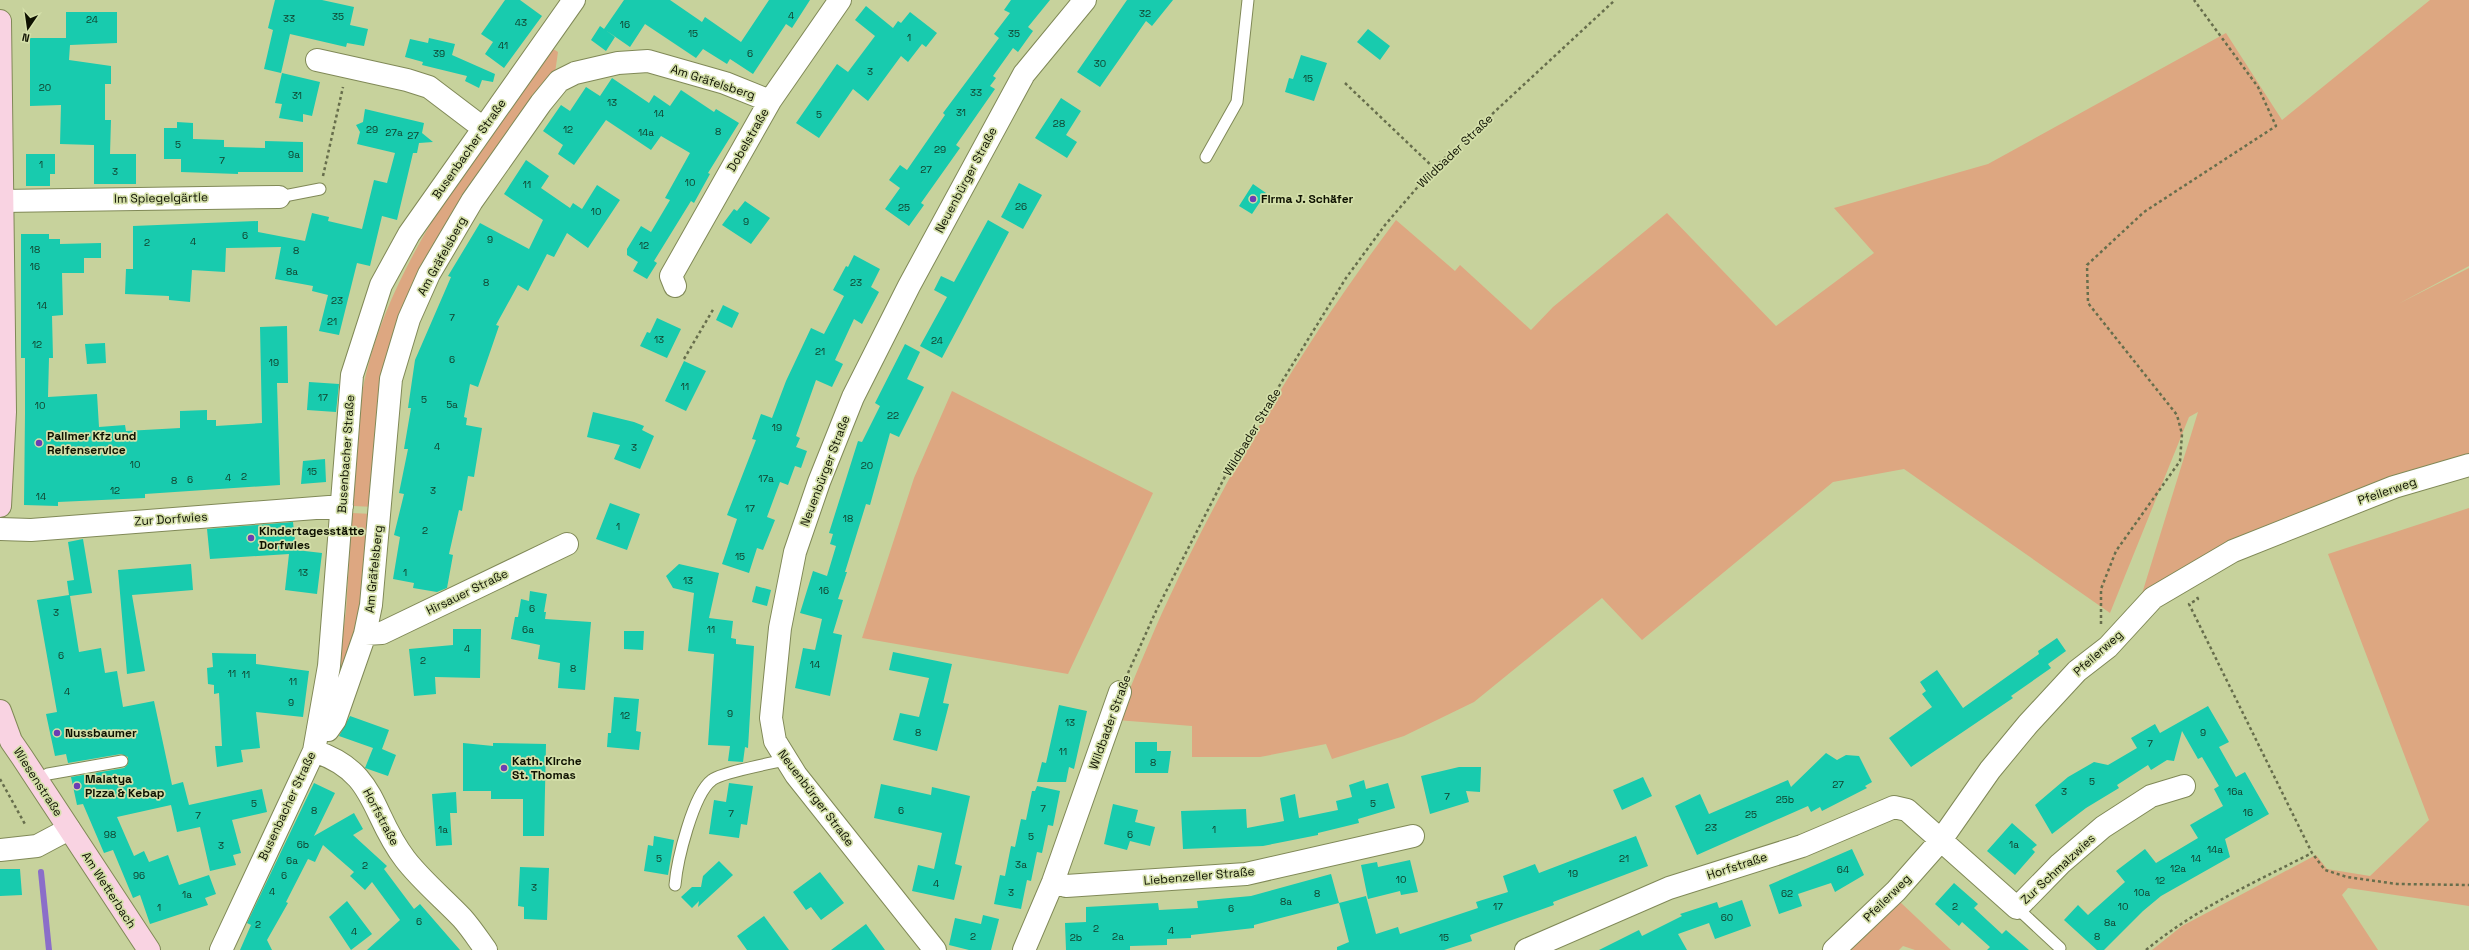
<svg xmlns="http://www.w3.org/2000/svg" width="2469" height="950" viewBox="0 0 2469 950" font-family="'Space Grotesk',sans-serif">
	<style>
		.green { fill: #dda781 }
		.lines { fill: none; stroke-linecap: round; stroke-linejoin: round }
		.stream { stroke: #8b6ec9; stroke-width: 6 }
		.building { fill: #18cbae }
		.lane-casing { stroke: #808957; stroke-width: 13 }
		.street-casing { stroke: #808957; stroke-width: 24 }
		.secondary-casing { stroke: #808957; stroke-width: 24 }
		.path { stroke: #676e4c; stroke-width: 2.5; stroke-dasharray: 3 3; stroke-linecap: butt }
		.lane { stroke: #fff; stroke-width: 11 }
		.street { stroke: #fff; stroke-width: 22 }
		.secondary { stroke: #f9d3e2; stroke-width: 22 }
		.poi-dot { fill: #6c3db4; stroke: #d4dfa9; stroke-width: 1.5 }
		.labels { text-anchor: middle; stroke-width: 3.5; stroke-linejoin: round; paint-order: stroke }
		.number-label { font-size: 10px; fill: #10402c }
		.street-label { font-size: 12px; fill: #0e1101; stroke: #d4dfa9 }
		.poi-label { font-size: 12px; font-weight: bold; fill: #0e1101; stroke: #d4dfa9; text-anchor: start }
	</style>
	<rect width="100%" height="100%" fill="#c7d29c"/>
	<path class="green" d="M2430 0H2469V266L2398 304 2469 268V455L2407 471 2230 540 2141 597 2198 412 2189 417 2110 613 1904 469 1833 482 1642 640 1602 598 1474 702 1404 736 1332 759 1326 744 1260 757H1192V726L1117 720C1134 680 1150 638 1169 598 1231 465 1308 337 1396 220L1455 271 1460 265 1531 330 1553 307 1667 213 1776 326 1874 253 1834 208 1988 164 2226 33 2282 120Z
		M550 47 558 52 554 80 422 274 375 507 353 506C356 464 356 414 366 374 394 256 482 146 550 47Z
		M952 391 1153 493 1068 674 862 638 914 478Z
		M2469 508V906L2348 888 2342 895 2378 950H2152L2182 926 2316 855 2327 869 2370 876 2429 820 2328 554Z
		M352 513 373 514 365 605 333 701 346 611Z
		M1899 901 1951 950H1915L1903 946 1899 950H1848Z"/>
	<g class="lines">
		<path class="stream" d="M41 872 49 950"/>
	</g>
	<path class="building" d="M275 0H322L354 7 350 25 368 29 364 46 347 43 346 47 290 34 281 73 264 69 273 30 268 28Z
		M505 0H520L542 16 504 68 485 54 493 42 481 34Z
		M624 0H670L702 22 705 17 741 42 769 0H810L792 28 786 24 753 74 730 59 727 64 703 49 696 58 645 24 630 47 604 29Z
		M1011 0H1050L1028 27 1033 31 1018 52 1013 48 993 76 996 78 990 86 995 89 956 145 960 148 921 203 924 205 909 226 885 209 900 188 889 180 900 165 907 170 945 115 943 113 999 38 994 34 1010 13 1004 10Z
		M1127 0H1173L1152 26 1146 21 1100 87 1077 72Z
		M866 6 893 28 898 21 901 23 910 12 937 33 926 47 922 44 908 62 901 56 868 101 853 89 819 138 796 123 837 64 848 72 875 36 855 20Z
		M66 12H117V43L70 45 69 60 111 66V84H105V120H111L110 154H136V184H94V145L60 144 61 105 30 106V38H66Z
		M600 26 615 37 606 51 591 40Z
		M1368 29 1390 46 1380 60 1357 42Z
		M429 38 455 44 452 55 495 74 493 82 482 80 479 88 465 81 467 76 422 65 423 62 405 57 410 39 428 43Z
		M1301 55 1327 63 1314 101 1285 92 1289 78 1293 79Z
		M282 73 320 82 312 116 303 114V122L279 118 282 104 275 103Z
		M612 78 649 103 654 95 670 106 681 90 714 112 716 109 739 123 708 173 710 174 694 203 691 201 654 261 657 263 647 279 633 271 638 262 627 255V249L641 226 651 232 670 200 665 198 690 153 661 136 651 150 606 120 574 165 558 154 563 145 543 131 561 105 570 111 586 87 600 96Z
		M1061 98 1081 111 1066 135 1077 142 1067 158 1035 138Z
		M365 109 424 123 422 133 433 142 419 143 417 153H413L397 220 382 216 370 266 357 263 339 335 319 331 328 295 312 291 313 286 275 279 281 247 226 248 225 272 192 270 190 302 169 300V296L125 294 126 269H133V226L258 221V232L305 241 312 213 329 217 328 221 362 229 374 180 387 183 395 153 357 144 360 132 356 125 363 122Z
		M177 122 193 123V139L224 140V147L265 148V141L303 142V172H238V174L181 172V159H164V128H177Z
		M26 154H55V174H50V186H26Z
		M526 160 549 176 541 188 570 208 573 203 582 209 597 185 620 200 588 248 567 233 554 257 547 254 528 291 518 285 496 325 499 326 478 387 470 384 464 417 467 418 466 425 482 428 474 477 468 476 462 511 459 510 449 554 453 555 447 588 437 592 413 588 414 583 393 579 400 537 394 535 404 494 399 493 408 449H404L411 408H408L415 360 451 277 448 276 480 223 529 249 543 220 504 194Z
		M1019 183 1042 195 1023 229 1001 217Z
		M1253 184 1266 193 1252 214 1239 206Z
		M745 201 770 218 751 244 722 225 734 209 737 211Z
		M988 220 1009 232 942 358 920 346 947 297 934 290 941 276 954 282Z
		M21 234H49V239H60V244L101 243V258H84V273H62L63 315 52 316 53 358H49L48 397 97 394 99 427 125 425 126 431 180 428V411L207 410V420H216V426L262 423 260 327 287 326 288 383H277L280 485 145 494V498L58 502V506L24 505 25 414V358H21Z
		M854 255 880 269 871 287 879 292 862 324 854 319 835 360 843 364 832 387 816 380 796 436 800 438 796 447 807 451 801 468 795 466 788 485 780 482 767 517 775 520 763 550 757 548 749 573 722 564 737 519 727 515 756 440 752 439 761 414 772 418 786 381 811 328 824 334 844 296 833 290 846 266 848 267Z
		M723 305 739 313 732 328 716 320Z
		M657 318 681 329 667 358 640 346 647 332 650 333Z
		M105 343 106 363 87 364 85 344Z
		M905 344 920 352 907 379 924 387 899 437 890 433 870 505 866 504 845 572H847L838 599 843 600 833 633 842 635 830 696 795 688 803 648 815 650 822 619 800 613 813 571 827 576 836 546 830 544 833 534 829 533 858 441 862 442 880 406 875 403Z
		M684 361 706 371 686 411 665 401Z
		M309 382 339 384 336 412 307 410Z
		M593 412 634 422 644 426 642 430 654 436 640 469 614 459 620 445 587 437Z
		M325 459 326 482 301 484 303 461Z
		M610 503 640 514 627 550 596 539Z
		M293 522 296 550 322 553 317 594 285 590 289 554 210 559 207 529Z
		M83 539 92 593 70 596 79 652 101 648 105 673 117 671 123 707 154 701 172 785 183 782 189 805 262 789 267 812 232 820 241 853 233 855 236 865 210 871 200 827 177 832 171 805 117 817 134 856 144 851 149 862 168 855 179 885 209 875 216 894 205 898 208 905 150 924 140 895 133 898 113 850 104 853 83 804 77 805 71 777 124 768 128 764V757L121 754 68 763 66 754 55 756 46 714 57 712 37 600 69 595 67 581 74 580 68 542Z
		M191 564 193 590 132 595 145 671 127 674 118 570Z
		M679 564 719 573 709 618 733 621 731 638 736 639V644L754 646 748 748 745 747 743 762 728 761 730 746 708 745 714 654 688 651 694 593 673 588 666 576Z
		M756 586 771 590 767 606 752 602Z
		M530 591 547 594 544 612H546L545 619 591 622 585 690 558 688 560 663 538 659 540 645 511 639 515 617H518L521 599 529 601Z
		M453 629H481L480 678 435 677 436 694 414 696 409 649 453 645Z
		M624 631H644L643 650 624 649Z
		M2057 638 2066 651 2048 664 2051 668 2011 696 2013 698 1911 767 1889 738 1932 707 1922 694 1926 691 1920 682 1937 670 1963 708 2039 654 2038 651Z
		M893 652 952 664 943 703 949 704 937 751 893 740 900 713 919 717 929 678 889 670Z
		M212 653 256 654V664L309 671 303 717 256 712 260 748 241 750 243 762 217 767 215 746H222L219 693 214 694V685L208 684 207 668 213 667Z
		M614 697 639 699 636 731 641 732 639 750 607 747 608 733H611Z
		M1059 705 1087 711 1074 769 1069 767 1066 782H1037L1042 762 1046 763Z
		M2208 706 2229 742 2219 747 2236 777 2245 772 2269 814 2225 839 2230 857 2161 896 2143 911 2104 950H2097L2064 920 2078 905 2088 915 2125 882 2116 871 2145 849 2156 863 2198 838 2190 825 2223 806 2214 789 2219 786 2202 757 2198 759 2182 731 2174 761 2167 760 2151 770 2148 765 2117 785 2119 788 2086 808 2052 834 2035 805 2068 777 2094 762 2108 765 2137 748 2131 738 2155 724 2160 733Z
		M350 716 389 730 382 749 396 755 388 776 365 768 373 748 339 736Z
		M1135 742H1157V751H1171L1168 773H1135Z
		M463 743 493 746V743L546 744 544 836H523V799H491V791H463Z
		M1826 753 1837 760 1846 755 1859 756 1872 782 1865 786 1867 788 1822 811 1820 807 1811 812 1808 806 1697 855 1675 806 1700 794 1709 814 1788 780 1791 787Z
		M1459 767H1481L1480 792 1466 791 1469 802 1430 814 1421 776Z
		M1643 777 1652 796 1622 810 1613 790Z
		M1364 780 1366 789 1388 783 1395 808 1358 819 1359 823 1318 833V835L1263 846 1183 849 1181 811 1246 809 1247 828 1284 821 1280 798 1295 794 1299 818 1338 810 1336 801 1352 797 1349 785Z
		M314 783 335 793 314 836 354 813 363 829 353 835 387 866 384 869 414 909 420 904 460 950H367L400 920 372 882 365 890 350 876 354 872 323 845 315 862 308 859 286 902 288 903 267 940 272 950H240L251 925 247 923Z
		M729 783 753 786 747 825 741 824 739 838 709 834 714 800 726 802Z
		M881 784 931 795 932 787 970 796 955 864 962 866 954 900 912 891 918 865 934 869 942 833 874 818Z
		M1037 786 1060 791 1053 826 1048 825 1042 853 1037 852 1031 881 1027 880 1021 909 994 904 1000 875 1005 876 1011 846 1015 847 1021 819 1026 820 1032 791H1035Z
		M456 792 457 813H450L452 845 436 846 432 794Z
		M1113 804 1138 810 1135 822 1155 827 1150 846 1130 841 1127 850 1104 844Z
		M2012 823 2037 845 2032 849 2035 852 2015 875 1987 851Z
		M654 836 674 840 668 875 644 871 648 845 653 846Z
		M1636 836 1648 866 1553 902 1554 905 1470 935 1472 941 1444 950H1337V947L1349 942 1339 903 1366 896 1376 934 1398 927 1400 934 1478 908 1476 902 1508 892 1503 876 1535 864 1539 873Z
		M1852 849 1864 875 1835 892 1831 883 1798 894 1802 906 1779 914 1769 885Z
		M1410 860 1418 892 1401 895 1400 891 1368 899 1361 865 1377 862 1378 867Z
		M719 861 733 875 698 907 699 901 692 908 681 897 692 887H701L703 876Z
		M520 867 549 868 547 920 524 919V907L518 906Z
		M0 869H20L22 895 0 896Z
		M820 872 844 903 821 920 811 907 806 910 793 892Z
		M1331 874 1339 903 1254 925V928L1191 935V938L1167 939V945L1130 946V950H1066L1065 923 1086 922V907L1158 903 1159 910 1198 908 1197 901 1251 896Z
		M1954 883 1978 904 1974 908 2002 934 2006 930 2029 950H1987L1990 947 1962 922 1959 926 1935 904Z
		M1742 900 1751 926 1715 939 1709 923 1678 934 1687 950H1599L1639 930 1642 936 1682 916 1680 914 1717 902 1719 908Z
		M347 901 372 934 351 950 329 917Z
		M983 915 999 919 991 950H969L949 945 955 918 981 924Z
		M764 916 775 931 789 950H747L737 936Z
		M866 924 885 950H831Z"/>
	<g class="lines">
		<defs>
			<path id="lane" d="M1206 157 1237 102 1248 0
				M279 197 320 189
				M37 781 48 774 122 761
				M675 885C677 861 693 794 712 780 722 772 772 763 786 760
				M2017 908 2060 948"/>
			<path id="street" d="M317 60 407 80 429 87 483 128
				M2 201 279 197
				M675 286 671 276 770 101 840 0
				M0 529 31 530 342 506
				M365 634 382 633 567 544
				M318 728 328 730 335 720 365 634 371 605 391 379 409 319 429 274 472 201 541 103 559 81 575 73 618 63 648 61 725 83 770 101
				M314 751C378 772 370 814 405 859 421 880 443 898 462 918 471 928 478 939 486 950
				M0 850 37 846 69 829
				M1053 882 1066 886 1246 874 1413 836
				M221 950 314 751 329 666 352 375 381 285 409 234 574 0
				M935 950 796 775 775 741 771 718 780 628 795 552 819 482 853 397 909 286 1024 74 1085 0
				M1024 950 1053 882 1120 692
				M1526 950 1669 888 1802 846 1894 807 1907 810 2017 908 2060 864 2103 827 2151 796 2184 786
				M1834 950 1896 891 1941 840 1990 770 2028 724 2077 671 2108 647 2153 598 2233 551 2394 487 2469 465"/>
			<path id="secondary" d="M0 21 5 412 0 506
				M0 711 11 741 22 757 149 950"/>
		</defs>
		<use href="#lane" class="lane-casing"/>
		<use href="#street" class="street-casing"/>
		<use href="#secondary" class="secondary-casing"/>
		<path class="path" d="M1345 83 1434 168
			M323 176 343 87
			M684 359 714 308
			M2197 597 2198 599 2189 604 2312 853 2325 870 2347 877 2397 884 2469 885
			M2101 624V589L2116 551 2180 461 2182 434 2177 415 2088 303 2087 265 2144 212 2276 126 2258 87 2194 0
			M1128 673 1157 609 1234 459 1346 278 1385 225 1434 168 1615 0
			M0 779 26 826
			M2146 950C2197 908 2253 883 2312 853"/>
		<use href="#lane" class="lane"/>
		<use href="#street" class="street"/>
		<use href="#secondary" class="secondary"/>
	</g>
	<g class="poi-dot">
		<circle cx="1253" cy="199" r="4"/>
		<circle cx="39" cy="443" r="4"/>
		<circle cx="251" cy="538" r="4"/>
		<circle cx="57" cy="733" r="4"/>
		<circle cx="504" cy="768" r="4"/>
		<circle cx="77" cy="786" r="4"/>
	</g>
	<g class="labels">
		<g class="number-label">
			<text x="1145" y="17">32</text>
			<text x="791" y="19">4</text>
			<text x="338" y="20">35</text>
			<text x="289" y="22">33</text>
			<text x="92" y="23">24</text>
			<text x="521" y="26">43</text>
			<text x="625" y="28">16</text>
			<text x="693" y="37">15</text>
			<text x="1014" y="37">35</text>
			<text x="909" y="41">1</text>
			<text x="503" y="49">41</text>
			<text x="439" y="57">39</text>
			<text x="750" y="57">6</text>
			<text x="1100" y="67">30</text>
			<text x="870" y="75">3</text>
			<text x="1308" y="82">15</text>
			<text x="45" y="91">20</text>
			<text x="976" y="96">33</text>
			<text x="297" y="99">31</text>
			<text x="612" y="106">13</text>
			<text x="961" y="116">31</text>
			<text x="659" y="117">14</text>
			<text x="819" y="118">5</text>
			<text x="1059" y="127">28</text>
			<text x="372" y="133">29</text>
			<text x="568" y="133">12</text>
			<text x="718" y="135">8</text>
			<text x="394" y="136">27a</text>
			<text x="646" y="136">14a</text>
			<text x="413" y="139">27</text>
			<text x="178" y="148">5</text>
			<text x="940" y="153">29</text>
			<text x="294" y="158">9a</text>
			<text x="222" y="164">7</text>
			<text x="41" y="168">1</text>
			<text x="926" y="173">27</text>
			<text x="115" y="175">3</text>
			<text x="690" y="186">10</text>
			<text x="527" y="188">11</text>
			<text x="1021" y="210">26</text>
			<text x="904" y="211">25</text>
			<text x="596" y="215">10</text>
			<text x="746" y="225">9</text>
			<text x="245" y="239">6</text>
			<text x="490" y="243">9</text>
			<text x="193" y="245">4</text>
			<text x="147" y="246">2</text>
			<text x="644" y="249">12</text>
			<text x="35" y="253">18</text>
			<text x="296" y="254">8</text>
			<text x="35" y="270">16</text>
			<text x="292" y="275">8a</text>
			<text x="486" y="286">8</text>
			<text x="856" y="286">23</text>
			<text x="337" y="304">23</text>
			<text x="42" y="309">14</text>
			<text x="452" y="321">7</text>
			<text x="332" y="325">21</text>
			<text x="659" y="343">13</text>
			<text x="937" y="344">24</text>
			<text x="37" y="348">12</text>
			<text x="820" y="355">21</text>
			<text x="452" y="363">6</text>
			<text x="274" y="366">19</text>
			<text x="685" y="390">11</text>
			<text x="323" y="401">17</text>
			<text x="424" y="403">5</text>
			<text x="452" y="408">5a</text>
			<text x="40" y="409">10</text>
			<text x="893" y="419">22</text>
			<text x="777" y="431">19</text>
			<text x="437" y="450">4</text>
			<text x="634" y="451">3</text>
			<text x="135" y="468">10</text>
			<text x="867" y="469">20</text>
			<text x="312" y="475">15</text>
			<text x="244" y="480">2</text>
			<text x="228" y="481">4</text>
			<text x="766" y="482">17a</text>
			<text x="190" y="483">6</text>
			<text x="174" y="484">8</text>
			<text x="115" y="494">12</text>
			<text x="433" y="494">3</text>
			<text x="41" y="500">14</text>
			<text x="750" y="512">17</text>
			<text x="848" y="522">18</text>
			<text x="618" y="530">1</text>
			<text x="425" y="534">2</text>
			<text x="740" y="560">15</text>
			<text x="303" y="576">13</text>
			<text x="405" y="576">1</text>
			<text x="688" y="584">13</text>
			<text x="824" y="594">16</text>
			<text x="532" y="612">6</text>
			<text x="56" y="616">3</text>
			<text x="528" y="633">6a</text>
			<text x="711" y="633">11</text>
			<text x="467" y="652">4</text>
			<text x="61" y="659">6</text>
			<text x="423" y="664">2</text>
			<text x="815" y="668">14</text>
			<text x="573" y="672">8</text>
			<text x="232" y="677">11</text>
			<text x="246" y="678">11</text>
			<text x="293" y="685">11</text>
			<text x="67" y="695">4</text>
			<text x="291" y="706">9</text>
			<text x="730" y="717">9</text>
			<text x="625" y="719">12</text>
			<text x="1070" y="726">13</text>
			<text x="918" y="736">8</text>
			<text x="2203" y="736">9</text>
			<text x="2150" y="747">7</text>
			<text x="1063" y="755">11</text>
			<text x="1153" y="766">8</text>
			<text x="2092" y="785">5</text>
			<text x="1838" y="788">27</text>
			<text x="2064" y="795">3</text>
			<text x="2235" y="795">16a</text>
			<text x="1447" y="800">7</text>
			<text x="1785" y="803">25b</text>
			<text x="254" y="807">5</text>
			<text x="1373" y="807">5</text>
			<text x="1043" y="812">7</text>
			<text x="314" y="814">8</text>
			<text x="901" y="814">6</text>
			<text x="2248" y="816">16</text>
			<text x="731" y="817">7</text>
			<text x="1751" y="818">25</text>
			<text x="198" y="819">7</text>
			<text x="1711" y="831">23</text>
			<text x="443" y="833">1a</text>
			<text x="1214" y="833">1</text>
			<text x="110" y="838">98</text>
			<text x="1130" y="838">6</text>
			<text x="1031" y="840">5</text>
			<text x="303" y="848">6b</text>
			<text x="2014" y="848">1a</text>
			<text x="221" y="849">3</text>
			<text x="2215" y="853">14a</text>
			<text x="659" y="862">5</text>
			<text x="1624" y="862">21</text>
			<text x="2196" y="862">14</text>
			<text x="292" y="864">6a</text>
			<text x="1021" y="868">3a</text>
			<text x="365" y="869">2</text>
			<text x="2178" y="872">12a</text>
			<text x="1843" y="873">64</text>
			<text x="1573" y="877">19</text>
			<text x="139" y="879">96</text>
			<text x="284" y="879">6</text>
			<text x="1401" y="883">10</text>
			<text x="2160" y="884">12</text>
			<text x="936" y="887">4</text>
			<text x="534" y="891">3</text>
			<text x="272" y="895">4</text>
			<text x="1011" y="896">3</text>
			<text x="2142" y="896">10a</text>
			<text x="1317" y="897">8</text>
			<text x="1787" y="897">62</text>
			<text x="187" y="898">1a</text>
			<text x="1286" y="905">8a</text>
			<text x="1498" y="910">17</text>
			<text x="1955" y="910">2</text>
			<text x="2123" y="910">10</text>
			<text x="159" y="911">1</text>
			<text x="1231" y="912">6</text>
			<text x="1727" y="921">60</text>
			<text x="419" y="925">6</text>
			<text x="2110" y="926">8a</text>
			<text x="258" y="928">2</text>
			<text x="1096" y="932">2</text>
			<text x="1171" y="934">4</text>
			<text x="354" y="935">4</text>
			<text x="973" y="940">2</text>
			<text x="1118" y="940">2a</text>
			<text x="2097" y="940">8</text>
			<text x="1076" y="941">2b</text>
			<text x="1444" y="941">15</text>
		</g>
		<g class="street-label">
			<text transform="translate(713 82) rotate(18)" y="4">Am Gräfelsberg</text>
			<text transform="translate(748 140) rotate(-60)" y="4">Dobelstraße</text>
			<text transform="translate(469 149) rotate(-55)" y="4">Busenbacher Straße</text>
			<text transform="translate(1455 151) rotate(-44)" y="4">Wildbader Straße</text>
			<text transform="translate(966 180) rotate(-62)" y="4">Neuenbürger Straße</text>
			<text transform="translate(161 198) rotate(-1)" y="4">Im Spiegelgärtle</text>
			<text transform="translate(442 256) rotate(-61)" y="4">Am Gräfelsberg</text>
			<text transform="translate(1252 432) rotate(-59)" y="4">Wildbader Straße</text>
			<text transform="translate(346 454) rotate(-86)" y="4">Busenbacher Straße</text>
			<text transform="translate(825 471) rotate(-69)" y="4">Neuenbürger Straße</text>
			<text transform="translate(2387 491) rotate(-19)" y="4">Pfeilerweg</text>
			<text transform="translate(171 519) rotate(-4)" y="4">Zur Dorfwies</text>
			<text transform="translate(374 569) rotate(-84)" y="4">Am Gräfelsberg</text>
			<text transform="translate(467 592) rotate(-26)" y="4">Hirsauer Straße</text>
			<text transform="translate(2098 653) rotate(-42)" y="4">Pfeilerweg</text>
			<text transform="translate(1110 722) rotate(-70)" y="4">Wildbader Straße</text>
			<text transform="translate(38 782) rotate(57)" y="4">Wiesenstraße</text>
			<text transform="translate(816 798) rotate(53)" y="4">Neuenbürger Straße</text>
			<text transform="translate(287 806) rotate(-65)" y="4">Busenbacher Straße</text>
			<text transform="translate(381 817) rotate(62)" y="4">Horfstraße</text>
			<text transform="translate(1737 866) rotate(-18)" y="4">Horfstraße</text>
			<text transform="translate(2058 869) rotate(-43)" y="4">Zur Schmalzwies</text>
			<text transform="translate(1199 876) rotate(-5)" y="4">Liebenzeller Straße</text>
			<text transform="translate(109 890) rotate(57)" y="4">Am Wetterbach</text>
			<text transform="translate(1887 898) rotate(-45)" y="4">Pfeilerweg</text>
		</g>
		<g class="poi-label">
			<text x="1261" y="203">Firma J. Schäfer</text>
			<text x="47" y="440">Pallmer Kfz und<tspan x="47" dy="14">Reifenservice</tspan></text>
			<text x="259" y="535">Kindertagesstätte<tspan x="259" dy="14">Dorfwies</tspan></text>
			<text x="65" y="737">Nussbaumer</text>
			<text x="512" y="765">Kath. Kirche<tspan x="512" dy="14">St. Thomas</tspan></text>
			<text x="85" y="783">Malatya<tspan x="85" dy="14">Pizza &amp; Kebap</tspan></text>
		</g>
	</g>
	<g transform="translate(28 28) rotate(193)" stroke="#d4dfa9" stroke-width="3" paint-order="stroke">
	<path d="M0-3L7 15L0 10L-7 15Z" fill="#0e1101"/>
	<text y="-6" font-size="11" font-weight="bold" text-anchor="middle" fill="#0e1101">N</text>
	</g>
</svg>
